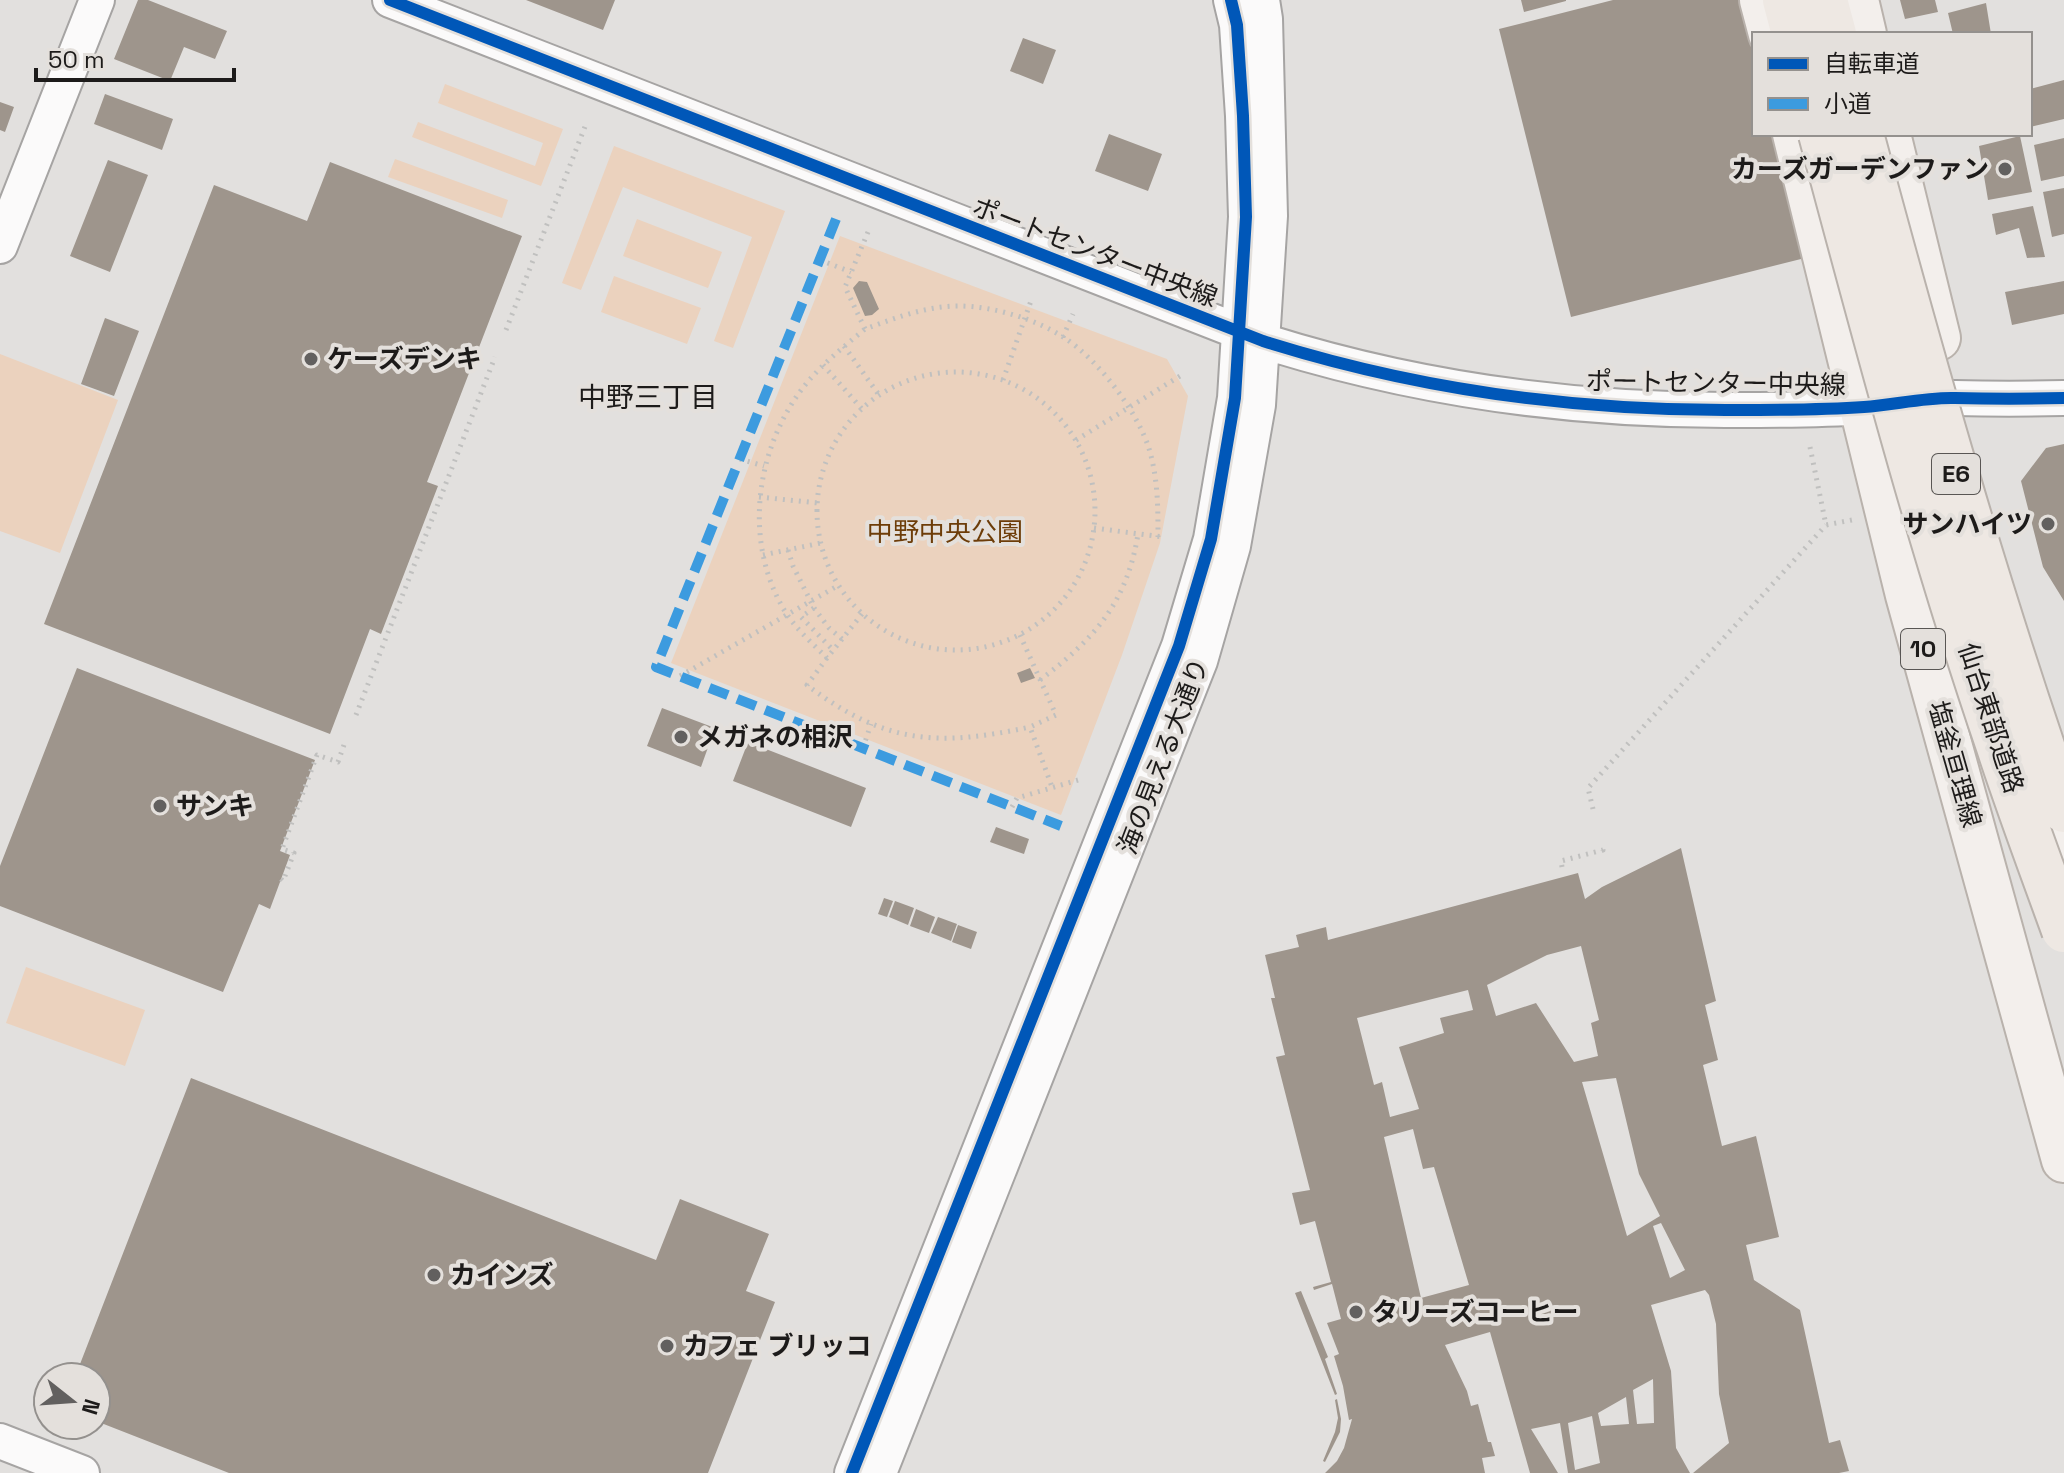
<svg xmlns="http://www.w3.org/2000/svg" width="2064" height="1473" viewBox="0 0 2064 1473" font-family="'Space Grotesk','Noto Sans JP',sans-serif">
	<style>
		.green { fill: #ebd2be }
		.building { fill: #9e958c; fill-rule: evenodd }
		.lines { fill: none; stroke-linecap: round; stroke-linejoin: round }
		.tertiary-casing { stroke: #a6a4a3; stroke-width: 38 }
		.primary-casing { stroke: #b9b2ac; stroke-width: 48 }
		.motorway-casing { stroke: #b9b2ac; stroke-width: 48 }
		.path { stroke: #c0c0bf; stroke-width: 5; stroke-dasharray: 2 6; stroke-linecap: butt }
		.tertiary { stroke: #fbfafa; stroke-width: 34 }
		.primary { stroke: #f3efec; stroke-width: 44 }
		.motorway { stroke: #eee8e3; stroke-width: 44 }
		.motorway-bridge-casing { stroke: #b9b2ac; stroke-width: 48; stroke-linecap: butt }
		.motorway-bridge { stroke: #eee8e3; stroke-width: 44 }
		.quiet { stroke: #3c9bdf; stroke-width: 10; stroke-dasharray: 20 10; stroke-linecap: butt }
		.cycleway-casing { stroke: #e4e0dc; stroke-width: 17 }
		.cycleway { stroke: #0057b8; stroke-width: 12 }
		.poi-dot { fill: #62605f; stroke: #e4e0dc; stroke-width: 3 }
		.labels { text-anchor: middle; stroke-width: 8; stroke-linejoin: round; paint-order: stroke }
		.shield { fill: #e4e0dc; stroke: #595654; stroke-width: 2 }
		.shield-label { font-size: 24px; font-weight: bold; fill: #1d1b1a }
		.poi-label { font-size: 26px; font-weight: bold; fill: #1d1b1a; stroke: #e4e0dc; text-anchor: start }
		.street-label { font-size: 26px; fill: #1d1b1a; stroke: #e4e0dc }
		.park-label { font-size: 26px; fill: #6d3d09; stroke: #e4e0dc }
		.neighbourhood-label { font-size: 28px; fill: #1d1b1a; stroke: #e4e0dc }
	</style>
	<rect width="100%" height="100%" fill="#e2e0de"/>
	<path class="green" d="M445 84 563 129 541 186 412 137 418 122 535 166 543 143 438 103Z
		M614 146 785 211 733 348 714 341 752 237 623 187 581 290 562 283Z
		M395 159 508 200 502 218 388 177Z
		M637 219 722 252 708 288 623 256Z
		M840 236 1167 359 1188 396 1160 543 1122 655 1061 815 671 663Z
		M614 276 701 308 687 344 601 312Z
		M0 354 118 400 60 553 0 531Z
		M26 967 145 1010 125 1066 6 1023Z"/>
	<path class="building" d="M138 0H148L227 31 215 59 184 47 170 81 114 59Z
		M526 0H615L603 30Z
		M1521 0H1566V1L1524 12Z
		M1613 0H1741L1754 53V134H1774L1805 258 1571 317 1499 29Z
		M1900 0H1935L1938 12 1905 19Z
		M1986 3 1991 34H1953L1948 13Z
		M1023 38 1056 50 1043 84 1010 71Z
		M2064 80V119L2030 127V89Z
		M105 94 173 119 162 150 94 124Z
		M0 102 14 107 5 132 0 130Z
		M1109 134 1162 154 1148 191 1095 171Z
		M2020 136 2032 192 1988 200 1979 146Z
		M2064 138V176L2041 181 2034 145Z
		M108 160 148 175 110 272 70 256Z
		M330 162 522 236 427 482 438 486 381 634 370 629 330 734 44 624 214 185 307 221Z
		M2064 188V234L2052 237 2043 192Z
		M2033 206 2045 257 2027 258 2019 228 1996 235 1992 214Z
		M859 281 867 282 879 309 872 315 865 316 853 288Z
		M2064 281V314L2012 325 2005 292Z
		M105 318 139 331 114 396 81 384Z
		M2064 444V601L2043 567 2021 481 2046 448Z
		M77 668 315 760 280 851 290 855 270 909 259 904 223 992 0 906V866Z
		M1030 668 1035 678 1021 683 1017 673Z
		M662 708 715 728 701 767 647 746Z
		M748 742 866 788 851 827 733 781Z
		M996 827 1029 839 1024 854 990 842Z
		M1681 848 1716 1001 1705 1005 1718 1060 1703 1065 1722 1146 1756 1136 1779 1237 1746 1245 1754 1280 1800 1310 1829 1443 1840 1440 1849 1471 1839 1473H1693L1729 1443 1719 1394 1716 1324 1709 1295 1705 1290 1651 1305 1671 1371 1676 1448 1690 1473H1568L1560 1423 1531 1429 1558 1473H1530L1490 1332 1445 1345 1467 1391 1471 1406 1478 1404 1488 1442H1491L1495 1456 1482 1458 1485 1473H1325L1337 1461 1344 1448 1352 1419 1349 1420 1343 1386 1334 1356 1339 1354 1327 1323 1341 1319 1332 1284 1314 1290 1313 1287 1331 1282 1315 1221 1300 1225 1292 1193 1310 1190 1276 1057 1285 1055 1271 998H1275L1265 955 1299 947 1296 935 1326 927 1328 940 1578 873 1585 899 1602 887ZM1581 946 1599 1020 1591 1023 1598 1056 1574 1062 1536 1003 1496 1016 1487 985 1547 955ZM1468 990 1473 1010 1440 1018 1444 1033 1399 1047 1419 1109 1390 1117 1382 1082 1374 1085 1357 1018ZM1616 1078 1639 1174 1660 1216 1627 1236 1582 1082ZM1413 1129 1423 1169 1434 1167 1469 1285 1421 1298 1384 1137ZM1661 1223 1685 1270 1670 1278 1653 1226ZM1653 1379 1654 1423 1637 1424 1633 1390ZM1626 1397 1629 1424 1601 1426 1598 1413ZM1592 1416 1600 1463 1575 1470 1568 1423Z
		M884 898 893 901 887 917 878 914Z
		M895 901 914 908 908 925 889 917Z
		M916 909 935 917 929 933 910 926Z
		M938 917 957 924 951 941 931 933Z
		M958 925 977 932 971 949 952 942Z
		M191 1078 656 1260 680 1199 769 1234 746 1291 775 1302 708 1473H229L96 1421V1377H75Z
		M1301 1291 1328 1357 1325 1359 1337 1394 1335 1395 1295 1293Z
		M1337 1399 1341 1419 1340 1432 1325 1462 1323 1461 1335 1432 1338 1418 1335 1400Z"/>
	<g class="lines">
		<defs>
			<path id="tertiary" d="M390 0 1263 341C1415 389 1576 411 1736 410 1779 410 1822 410 1864 407 1894 405 1925 397 1955 398 1991 399 2027 399 2064 398
				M0 246 97 0
				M0 1441 82 1473
				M852 1473 1179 646 1211 539 1235 398 1246 217 1243 116 1237 25 1231 0
				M879 1473 1200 661 1233 546 1258 405 1270 216 1265 19 1262 0"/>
			<path id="primary" d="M1762 0 1771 34
				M1856 0 1864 34
				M1795 134 1908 595 2064 1160
				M1888 134 1938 338
				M2047 773 2064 839"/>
			<path id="motorway" d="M1785 0 1794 34
				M1825 0 1834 34"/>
		</defs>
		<use href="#tertiary" class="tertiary-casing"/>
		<use href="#primary" class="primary-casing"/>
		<use href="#motorway" class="motorway-casing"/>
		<path class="path" d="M868 232 845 287 865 329C895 318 926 306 959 306 992 306 1036 319 1063 337 1098 359 1139 413 1150 452 1158 481 1158 508 1158 537
			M820 260 851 272
			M506 330 586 124
			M1063 337 1073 314
			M844 346 879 395
			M823 365 862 409
			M817 511a139 139 0 1 1 278 0a139 139 0 1 1-278 0Z
			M1003 380 1032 298
			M1076 440 1180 376
			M1810 447 1826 525 1857 519
			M740 459 764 466
			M759 497 818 503
			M1094 528 1163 537
			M788 550 793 566 814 608 801 617 833 650
			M763 555 821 543
			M814 608 829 628 842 639
			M862 614 827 658C813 644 797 630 786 613 744 546 754 456 799 393 817 368 841 349 865 329
			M1020 635 1056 715 1030 727 1052 787
			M827 658 807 685C884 744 938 747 1030 727
			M680 676 839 585
			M1040 680C1094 639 1127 603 1138 534
			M356 715 495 357
			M863 748 871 724
			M1012 807 1017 798 1078 780
			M1593 809 1588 788 1826 525
			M1562 867 1561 861 1603 850 1602 844
			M281 879 283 881 294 853 282 849 317 755 338 762 345 742"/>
		<use href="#tertiary" class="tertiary"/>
		<use href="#primary" class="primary"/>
		<use href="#motorway" class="motorway"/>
		<defs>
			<path id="motorway-bridge" d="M1821 134C1876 339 1930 545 1999 747 2019 808 2042 869 2064 930
				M1861 134C1922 361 1986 588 2064 810"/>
		</defs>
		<use href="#motorway-bridge" class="motorway-bridge-casing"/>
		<use href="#motorway-bridge" class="motorway-bridge"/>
		<path class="quiet" d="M836 219 656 667 1061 826"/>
		<defs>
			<path id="cycleway" d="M390 0 1263 341C1415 389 1576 411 1736 410 1779 410 1822 410 1864 407 1894 405 1925 397 1955 398 1991 399 2027 399 2064 398
				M852 1473 1179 646 1211 539 1235 398 1246 217 1243 116 1237 25 1231 0"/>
		</defs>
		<use href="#cycleway" class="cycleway-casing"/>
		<use href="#cycleway" class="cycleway"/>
	</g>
	<g class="poi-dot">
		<circle cx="2005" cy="169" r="8"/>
		<circle cx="311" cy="359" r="8"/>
		<circle cx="2048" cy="524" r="8"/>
		<circle cx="681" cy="737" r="8"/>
		<circle cx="160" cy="806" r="8"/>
		<circle cx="434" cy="1275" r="8"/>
		<circle cx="1356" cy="1312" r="8"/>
		<circle cx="667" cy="1346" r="8"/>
	</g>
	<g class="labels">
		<g class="shield">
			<rect x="1932" y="454" width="48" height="40" rx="6"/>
			<rect x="1901" y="629" width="44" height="40" rx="6"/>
		</g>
		<g class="shield-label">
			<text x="1956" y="482">E6</text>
			<text x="1923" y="657">10</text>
		</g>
		<g class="poi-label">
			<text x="1989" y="178" text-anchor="end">カーズガーデンファン</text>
			<text x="327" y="368">ケーズデンキ</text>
			<text x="2032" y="533" text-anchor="end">サンハイツ</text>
			<text x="697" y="746">メガネの相沢</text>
			<text x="176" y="815">サンキ</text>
			<text x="450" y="1284">カインズ</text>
			<text x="1372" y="1321">タリーズコーヒー</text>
			<text x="683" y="1355">カフェ ブリッコ</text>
		</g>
		<g class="street-label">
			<text transform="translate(1095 252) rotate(21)" y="9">ポートセンター中央線</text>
			<text transform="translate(1716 383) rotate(1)" y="9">ポートセンター中央線</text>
			<text transform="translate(1991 718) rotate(72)" y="9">仙台東部道路</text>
			<text transform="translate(1163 756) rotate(-69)" y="9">海の見える大通り</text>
			<text transform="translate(1955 764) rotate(74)" y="9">塩釜亘理線</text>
		</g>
		<g class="park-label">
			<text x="945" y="541">中野中央公園</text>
		</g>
		<g class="neighbourhood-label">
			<text x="648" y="407">中野三丁目</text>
		</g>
	</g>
	<rect x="1752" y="32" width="280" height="104" fill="#e4e0dc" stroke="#94918e" stroke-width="2"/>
	<rect x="1768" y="58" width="40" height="12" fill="#0057b8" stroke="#94918e" stroke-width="2"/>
	<text x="1824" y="72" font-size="24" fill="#1d1b1a">自転車道</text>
	<rect x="1768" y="98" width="40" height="12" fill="#3c9bdf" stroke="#94918e" stroke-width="2"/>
	<text x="1824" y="112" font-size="24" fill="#1d1b1a">小道</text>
	<g transform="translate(72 1401) rotate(107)"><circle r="38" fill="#e4e0dc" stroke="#94918e" stroke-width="2"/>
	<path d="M0-6L14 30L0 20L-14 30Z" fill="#62605f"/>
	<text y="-12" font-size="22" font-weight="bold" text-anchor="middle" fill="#1d1b1a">N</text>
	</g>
	<path d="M36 68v12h198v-12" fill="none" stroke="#1d1b1a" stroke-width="4"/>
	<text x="48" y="68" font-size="24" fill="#1d1b1a" stroke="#e4e0dc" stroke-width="6" paint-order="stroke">50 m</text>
</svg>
